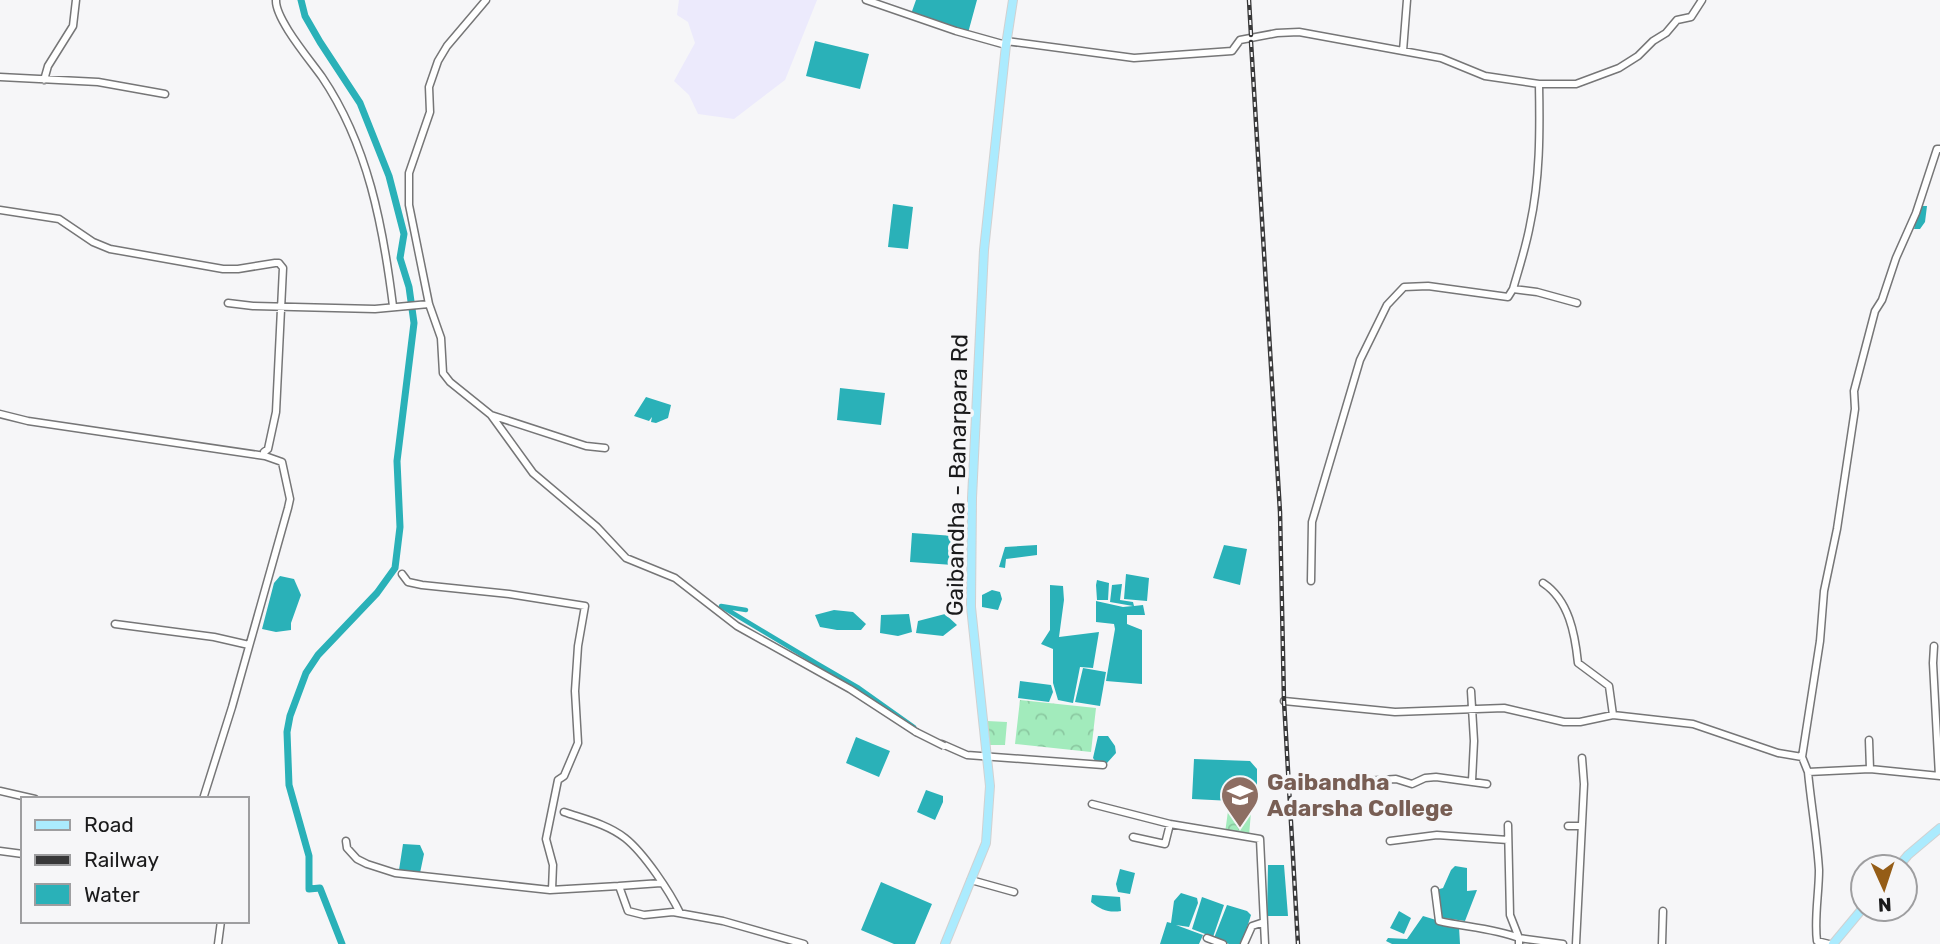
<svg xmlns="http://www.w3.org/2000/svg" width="1940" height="944" viewBox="0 0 1940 944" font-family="Rubik,sans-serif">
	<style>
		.industrial { fill: #eceafc }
		.park { fill: url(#park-crowns) }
		.water { fill: #2ab1b8 }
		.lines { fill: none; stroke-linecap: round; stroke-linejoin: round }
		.canal { stroke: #2ab1b8; stroke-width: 4.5 }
		.river { stroke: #2ab1b8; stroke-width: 7 }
		.minor-casing { stroke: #767677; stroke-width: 9 }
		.major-casing { stroke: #d1d1d1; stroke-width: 10 }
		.minor { stroke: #fff; stroke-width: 6 }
		.major { stroke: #abebfe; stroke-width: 8 }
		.rail-casing { stroke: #383839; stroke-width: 4.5 }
		.rail { stroke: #f6f6f8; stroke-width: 2; stroke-dasharray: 5; stroke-linecap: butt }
		.minor-bridge-casing { stroke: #767677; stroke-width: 9; stroke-linecap: butt }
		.minor-bridge { stroke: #fff; stroke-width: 6 }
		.labels { text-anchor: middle; stroke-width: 7; stroke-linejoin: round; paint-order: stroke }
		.street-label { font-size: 23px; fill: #1a1a1b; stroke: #f6f6f8 }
		.education-label { font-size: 23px; font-weight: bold; fill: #785e54; stroke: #f6f6f8; text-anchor: start }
	</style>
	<defs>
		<pattern id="park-crowns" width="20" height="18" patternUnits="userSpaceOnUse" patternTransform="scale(1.75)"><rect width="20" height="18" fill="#a2ebbc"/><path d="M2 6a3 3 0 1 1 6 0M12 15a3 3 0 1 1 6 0" fill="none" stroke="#8bc9a1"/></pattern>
	</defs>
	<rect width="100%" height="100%" fill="#f6f6f8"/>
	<path class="industrial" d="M679 0H817L785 80 734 119 698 114 689 95 674 81 695 43 688 22 677 15Z"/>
	<path class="park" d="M1020 700 1096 708 1091 752 1015 744Z
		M987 721 1007 722 1005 745H987Z
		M1228 811 1251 812 1249 836 1225 833Z"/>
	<path class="water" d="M916 0H977L968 33 911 14Z
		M815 41 869 54 860 89 806 76Z
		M893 204 913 207 908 249 888 247Z
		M1922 206H1927L1925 222 1920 229H1914L1918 211Z
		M840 388 885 393 881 425 837 420Z
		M646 397 671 405 668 418 656 423 651 422 652 417 649 421 634 416Z
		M912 533 954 536 953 565 910 562Z
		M1037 545V555L1006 559 1005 568 999 567 1005 547Z
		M1224 545 1247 549 1240 585 1213 578Z
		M1126 574 1149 578 1147 601 1124 599Z
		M280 576 294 579 301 595 291 623V630L276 632 262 629 274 583Z
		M1097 580 1109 583 1108 600H1097L1096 585Z
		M1122 584 1120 600 1133 602 1134 606 1143 605 1145 615H1127V624L1142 630V684L1106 681 1115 629 1114 624 1096 622V601L1123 607 1133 606 1110 602 1112 585Z
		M1050 585 1063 586 1064 600 1059 637 1099 632 1093 668 1080 667 1073 703 1058 700 1053 683V649L1041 644 1050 630Z
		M992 590 1000 592 1002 599 998 610 982 607V595Z
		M834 610 853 612 866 624 861 630H837L820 627 815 615Z
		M909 614 912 632 898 636 880 633 881 615Z
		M945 614 957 625 943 636 916 633 918 621Z
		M1083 668 1106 672 1100 706 1075 702Z
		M1020 681 1051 685 1053 692 1049 702 1018 698Z
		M1098 736H1108L1115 746 1116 753 1107 763 1096 762 1093 758Z
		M856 737 890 751 879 777 846 763Z
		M1194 759 1250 761 1257 769V793L1252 802 1192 799Z
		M926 790 943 796V802L935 820 917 812Z
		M403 844 420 845 424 854 420 873 399 870Z
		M1268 865H1284L1288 916H1267Z
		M1455 866 1467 868V891L1477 890 1465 921 1437 917 1436 890 1443 888 1451 870Z
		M1120 869 1135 873 1130 894 1118 892 1116 884Z
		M881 882 932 904 915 944H894L861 930Z
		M1181 893 1197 898 1198 903 1189 927 1176 925 1203 935 1199 944H1160L1167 922 1171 923 1174 901Z
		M1092 895 1120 897 1121 911C1109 913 1101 910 1091 902Z
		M1202 897 1224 905 1213 937 1192 929Z
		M1227 905 1247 911 1251 915 1242 944H1229L1214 938Z
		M1399 911 1411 918 1404 934 1390 928Z
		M1423 916 1459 927 1460 944H1392L1386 941 1388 938 1407 939Z"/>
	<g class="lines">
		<path class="canal" d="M746 610 721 606 816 663
			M816 663 859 688 914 727"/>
		<path class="river" d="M301 0 305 16 320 42 360 103 389 176 404 234 400 258 409 287 414 323 397 461 400 527 395 568 377 593 318 655 306 673 290 716 287 732 289 785 309 856V889L320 888 342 944"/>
		<defs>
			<path id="minor" d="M276 0C275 19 310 60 322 77 368 145 383 226 393 306
				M486 0 447 46 438 61 429 87 430 112 409 173V205L429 304 441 338 443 373 450 382 491 415 533 473 597 527 626 558 675 578 737 626 850 689 916 732
				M866 0 956 31 1006 45
				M1006 41 1134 58 1232 51 1240 40 1277 33 1299 32 1441 58 1485 76 1539 84H1576L1619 68 1638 56 1653 41 1666 33 1677 20 1691 17 1702 0
				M1403 51 1407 0
				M0 77 98 82 165 94
				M44 80 48 66 73 26 76 0
				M0 210 59 219 93 242 110 249 223 269H238L275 263H279L283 268 276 412 268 449 264 452 265 456 282 462 290 499 288 508 232 707 203 799
				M1513 289 1537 292 1577 303
				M228 303 253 306 375 309 429 304
				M0 414 28 421 265 456
				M491 415 586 446 605 448
				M402 574 408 582 422 585 509 594 585 606 578 646 575 691 578 743 564 776 558 780 546 839 553 865 552 890
				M1311 581 1312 522 1360 360 1387 305 1404 287 1428 286 1508 297 1513 289C1519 268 1526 247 1530 225 1540 179 1540 132 1539 84
				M1543 583C1569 600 1575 634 1578 663L1609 686 1613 715
				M115 624 214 637 249 645
				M1934 646 1933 663 1939 776
				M1471 691 1474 741 1472 781
				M1284 701 1395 712 1504 708 1564 722H1580L1613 715 1693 724 1778 753 1802 757
				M1869 740 1870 769
				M942 744 967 755 1103 765
				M1808 772 1870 769 1940 776
				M1289 788 1304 785 1396 779 1412 784 1425 778 1436 777 1487 784
				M0 791 35 799
				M1092 804 1170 824 1260 839 1265 944
				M564 812C584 819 607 824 625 838 644 853 670 892 680 913
				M1508 825 1510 915 1519 938 1563 944
				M1568 826H1581
				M1133 837 1165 844 1170 824
				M346 841 347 848 357 859 367 864 395 873 550 890 619 886 628 911 644 915 673 912 723 921 804 944
				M1390 841 1437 835 1508 840
				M0 851 23 854
				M971 880 1014 892
				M619 886 661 883
				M1435 890 1439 921C1465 927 1493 928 1519 938V944
				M1207 938 1223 944
				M218 944 221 921
				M1244 944 1252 926 1264 922
				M1576 944 1584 784 1582 758
				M1662 944 1663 911
				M1829 944 1817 941C1814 919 1819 893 1819 870 1817 837 1811 804 1808 772L1802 757 1820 641 1824 591 1837 529 1855 409 1854 391 1875 311 1882 300 1896 258 1916 213 1937 149H1940"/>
			<path id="major" d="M1898 867 1908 855 1940 828
				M945 944 986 843 990 786 971 607 972 498 984 250 1006 45 1013 0
				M1833 944 1863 908"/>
		</defs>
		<use href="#minor" class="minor-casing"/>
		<use href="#major" class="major-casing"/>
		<use href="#minor" class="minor"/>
		<use href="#major" class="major"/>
		<defs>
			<path id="rail" d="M1249 0 1251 35
				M1251 42 1280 512 1284 701 1298 944"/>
		</defs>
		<use href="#rail" class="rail-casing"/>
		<use href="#rail" class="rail"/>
		<defs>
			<path id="minor-bridge" d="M916 732 944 746"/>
		</defs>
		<use href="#minor-bridge" class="minor-bridge-casing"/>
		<use href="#minor-bridge" class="minor-bridge"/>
	</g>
	<defs>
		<symbol id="university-pin" viewBox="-11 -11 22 30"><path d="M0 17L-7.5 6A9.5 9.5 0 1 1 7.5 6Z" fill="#8d6e63" stroke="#f6f6f8"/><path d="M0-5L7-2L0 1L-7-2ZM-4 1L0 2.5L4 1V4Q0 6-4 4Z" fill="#fff"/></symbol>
	</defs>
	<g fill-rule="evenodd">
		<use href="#university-pin" x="1218" y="773" width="44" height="60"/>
	</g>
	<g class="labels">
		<g class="street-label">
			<text transform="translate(957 475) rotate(-89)" y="8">Gaibandha - Banarpara Rd</text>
		</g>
		<g class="education-label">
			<text x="1267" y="790">Gaibandha<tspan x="1267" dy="26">Adarsha College</tspan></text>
		</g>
	</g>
	<rect x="21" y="797" width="228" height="126" fill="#f6f6f8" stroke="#9e9ea0" stroke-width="2"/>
	<rect x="35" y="820" width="35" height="10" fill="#abebfe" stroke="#9e9ea0" stroke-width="2"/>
	<text x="84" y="832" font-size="21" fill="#1a1a1b">Road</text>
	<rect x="35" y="855" width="35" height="10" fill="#383839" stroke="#9e9ea0" stroke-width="2"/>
	<text x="84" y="867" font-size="21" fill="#1a1a1b">Railway</text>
	<rect x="35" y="884" width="35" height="21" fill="#2ab1b8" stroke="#9e9ea0" stroke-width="2"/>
	<text x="84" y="902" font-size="21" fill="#1a1a1b">Water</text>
	<g transform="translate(1884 888) rotate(177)"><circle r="33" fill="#f6f6f8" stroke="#9e9ea0" stroke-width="2"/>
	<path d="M0-5L12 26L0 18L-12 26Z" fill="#955d17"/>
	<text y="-10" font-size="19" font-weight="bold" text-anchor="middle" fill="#1a1a1b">N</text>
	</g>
</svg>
